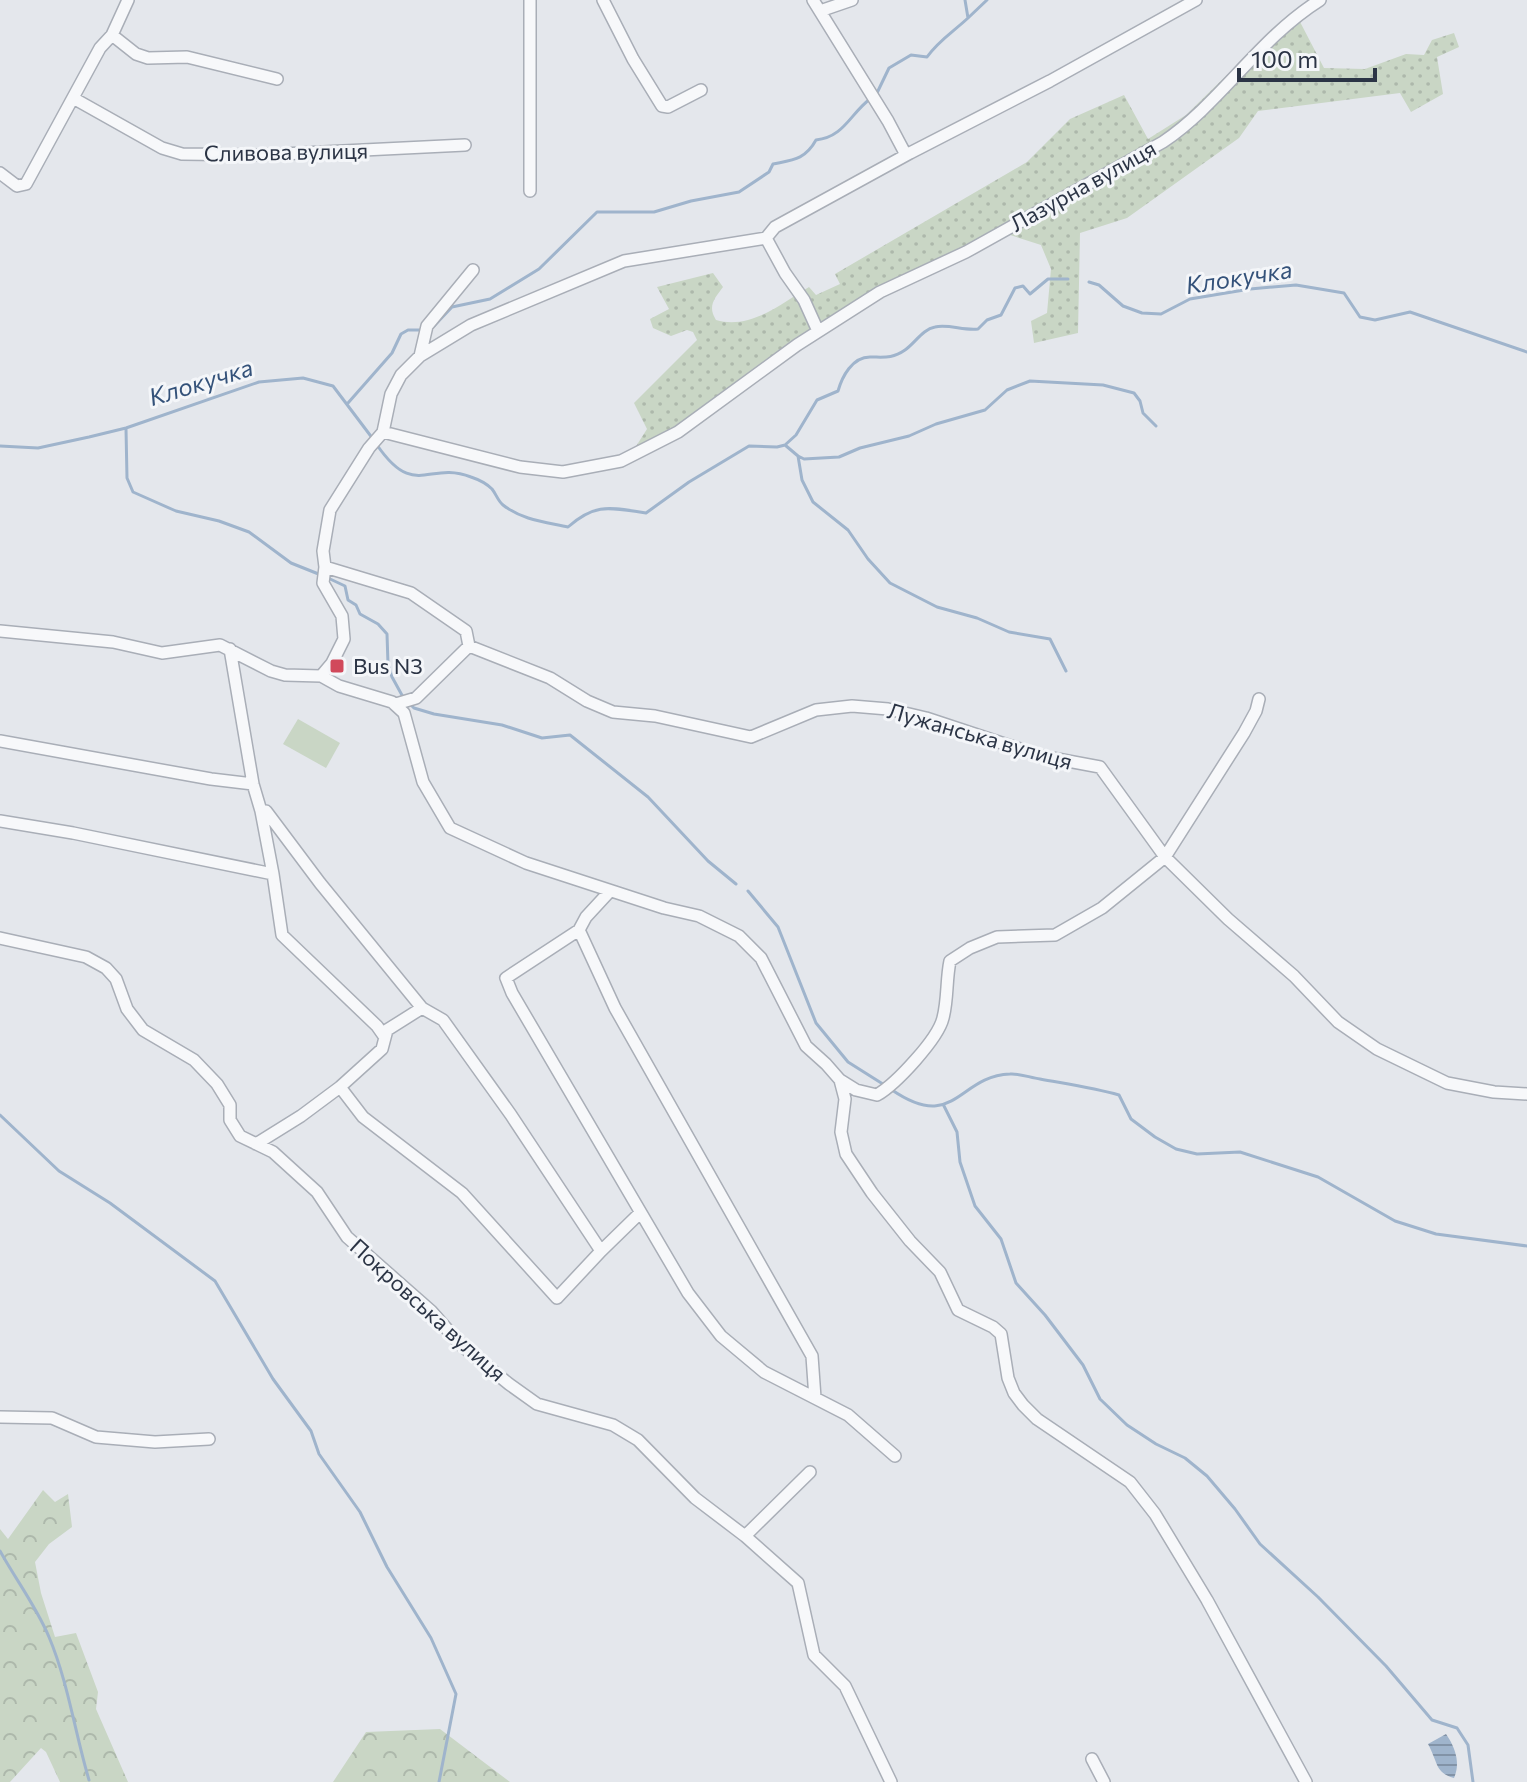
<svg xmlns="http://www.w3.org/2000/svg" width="1527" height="1782" viewBox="0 0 1527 1782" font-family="Commissioner,sans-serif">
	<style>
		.grass { fill: url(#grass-dots) }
		.forest { fill: url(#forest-crowns) }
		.pitch { fill: #c9d6c5 }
		.water { fill: url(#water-rules) }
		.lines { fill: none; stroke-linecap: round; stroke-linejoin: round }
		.stream { stroke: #9fb4cc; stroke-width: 3 }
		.minor-casing { stroke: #a9aeb7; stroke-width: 14 }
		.minor { stroke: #f7f8fa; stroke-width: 11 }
		.poi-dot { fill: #d1495b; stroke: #f4f6f9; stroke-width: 3 }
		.labels { text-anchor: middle; stroke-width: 6; stroke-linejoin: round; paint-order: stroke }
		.street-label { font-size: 22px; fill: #2b3445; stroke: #f4f6f9 }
		.poi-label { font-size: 22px; fill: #2b3445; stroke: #f4f6f9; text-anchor: start }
		.water-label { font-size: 24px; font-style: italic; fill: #34527a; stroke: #f4f6f9 }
	</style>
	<defs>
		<pattern id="grass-dots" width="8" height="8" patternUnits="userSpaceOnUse" patternTransform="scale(2)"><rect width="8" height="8" fill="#c9d6c5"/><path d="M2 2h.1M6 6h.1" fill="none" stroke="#adb8ab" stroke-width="1.8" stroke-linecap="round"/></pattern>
		<pattern id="forest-crowns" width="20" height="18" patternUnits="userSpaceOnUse" patternTransform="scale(2)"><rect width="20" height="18" fill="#c9d6c5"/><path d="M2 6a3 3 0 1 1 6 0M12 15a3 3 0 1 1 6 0" fill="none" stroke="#adb8ab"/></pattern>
		<pattern id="water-rules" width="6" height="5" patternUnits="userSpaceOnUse" patternTransform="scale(2)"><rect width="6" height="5" fill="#9fb4cc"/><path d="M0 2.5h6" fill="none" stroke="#8293a7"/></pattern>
	</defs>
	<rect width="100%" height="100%" fill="#e4e7ec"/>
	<path class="grass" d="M1285 18H1298L1324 68 1365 69 1406 54 1424 55 1432 40 1454 33 1459 47 1437 57 1443 94 1411 112 1400 93 1258 111 1239 138 1127 218 1080 233 1078 333 1034 343 1031 321 1047 313 1051 269 1041 245 1007 234 857 307 689 429 637 459 633 451 647 429 634 403 697 340 693 332 687 330 671 336 653 328 650 319 669 309 657 287 713 273 723 287C715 298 707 306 716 320 750 330 781 304 809 287L816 295 840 284 835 274 1027 162 1070 119 1124 95 1148 139 1186 115Z"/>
	<path class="forest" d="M43 1490 55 1502 68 1494 72 1527 49 1544 35 1562 41 1593 55 1637 76 1633 98 1692 96 1709 128 1782H60L46 1752 41 1748 10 1782H0V1529L8 1539Z
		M440 1729 510 1782H333L366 1732Z"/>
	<path class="pitch" d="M298 719 340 743 326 768 283 744Z"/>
	<path class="water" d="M1446 1734C1455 1747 1461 1763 1454 1778 1435 1773 1438 1762 1428 1744Z"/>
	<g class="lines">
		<path class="stream" d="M968 18 987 0
			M876 95 889 68 911 55 927 57C938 41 953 32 968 18L965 0
			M1089 282 1099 285 1123 306 1142 313 1161 314 1190 299 1250 289 1296 285 1344 293 1360 317 1375 320 1410 312 1527 352
			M434 326 452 307 490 299 539 269 597 212H654L691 201 739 192 769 172 773 164C792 160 805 160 816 140 844 137 850 114 870 99
			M348 403 392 353 401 334 408 330H424
			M126 429 127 478 133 492 176 511 219 521 249 532 291 563 321 575
			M377 445C415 500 428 460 471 477 477 479 487 484 492 489 496 494 498 501 503 505 522 520 545 522 568 527 596 502 611 508 646 513L689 482 749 446 777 447 785 445 796 435 817 400 838 391C842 377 852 357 870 357 884 357 892 359 905 350 915 343 923 329 935 327 949 324 964 331 978 329L987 320 1001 315 1015 288 1023 286 1030 294 1048 279H1068
			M785 445 798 456 802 480 813 502 848 530 868 559 890 583 937 607 977 618 1009 632 1050 639 1066 671
			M0 446 38 448 89 437 126 428 259 382 303 378 333 386 373 439
			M798 456 804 459 839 457 860 448 909 436 936 424 985 410 1007 390 1030 381 1103 385 1134 393 1140 401 1143 413 1156 426
			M328 578 345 586 348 600 356 605 360 614 378 624 387 634 388 664 392 677 403 697
			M408 702 414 708 434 714 502 725 542 738 570 735 648 797 708 861 736 884
			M748 891 778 927 816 1023 848 1062 886 1086
			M892 1090C955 1133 958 1076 1010 1074 1019 1073 1031 1078 1040 1079 1067 1084 1094 1088 1119 1095L1131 1119 1155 1137 1176 1149 1197 1154 1240 1152 1318 1177 1395 1221 1436 1234 1527 1246
			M944 1106 957 1132 960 1162 975 1206 1001 1239 1016 1283 1045 1315 1083 1365 1100 1399 1127 1425 1156 1444 1185 1458 1207 1476 1235 1509 1260 1544 1318 1597 1386 1666 1432 1720 1457 1728 1468 1745 1473 1782
			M0 1115 59 1171 110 1203 215 1281 273 1379 311 1431 319 1454 360 1512 387 1567 431 1638 456 1694 439 1782
			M0 1551C16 1580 36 1606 49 1637 68 1682 75 1733 89 1780"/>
		<defs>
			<path id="minor" d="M530 0V191
				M603 0 633 59 662 106 668 107 701 90
				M813 0 888 121 906 155
				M820 11 852 0
				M112 35 136 54 148 58 187 57 277 79
				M73 98 162 148 182 154 262 155 465 145
				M0 173 17 186 26 184 100 48 112 35 128 0
				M818 331 804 300 785 273 766 238 775 227 910 153 1050 81 1196 0
				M420 356 427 326 473 270
				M383 432 391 394 401 375 420 356 471 325 624 261 766 238
				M325 567 411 593 466 631 469 646
				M0 631 113 642 162 653 220 645 271 671 285 675 321 676 339 686 392 702 404 713 423 782 450 828 526 863 664 908 699 916 739 936 761 958 806 1046 826 1064 840 1080 856 1090 877 1095C896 1084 938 1039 943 1018 948 999 946 980 950 961L970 948 997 937 1055 935 1102 908 1165 857 1244 733 1256 711 1259 699
				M230 649 253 784 261 811 273 874 282 935 377 1026 384 1036
				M321 676 332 663 344 639 342 616 323 583 325 567 323 551 330 510 369 448 383 432 520 467 563 472 621 461 678 432 797 345 880 292 966 252 1163 142C1221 103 1258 39 1320 0
				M396 704 416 698 469 646 550 678 587 701 613 712 655 716 751 737 816 710 852 706 888 709 926 718 1041 756 1100 767 1165 857 1228 919 1294 976 1338 1022 1377 1049 1447 1083 1494 1092 1527 1094
				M0 741 211 779 253 784
				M261 811H266L320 883 422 1008 443 1020 511 1115 601 1251 640 1213
				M0 821 73 833 273 874
				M610 891 586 917 579 930 615 1008 812 1356 815 1398
				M579 930 506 978 512 993 688 1293 721 1336 764 1372 848 1415 895 1456
				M0 938 86 957 106 968 116 979 127 1009 143 1030 194 1060 217 1084 230 1105V1120L240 1136 273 1152 317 1192 347 1237 431 1311 461 1345 509 1384 537 1404 613 1425 638 1440 695 1498 745 1536 798 1583 814 1655 845 1686 891 1782
				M840 1080 845 1099 841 1132 846 1154 872 1193 910 1241 940 1272 958 1310 993 1327 1001 1334 1008 1378 1014 1393 1023 1405 1037 1419 1130 1482 1155 1514 1207 1600 1306 1782
				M340 1087 363 1117 462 1193 557 1298 601 1251
				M256 1144 301 1116 340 1087 382 1049 387 1030 422 1008
				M0 1417 52 1418 96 1437 155 1442 209 1439
				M745 1536 810 1472
				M1092 1759 1104 1782"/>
		</defs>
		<use href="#minor" class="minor-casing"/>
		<use href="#minor" class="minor"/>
	</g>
	<rect class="poi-dot" x="329" y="658" width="16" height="16" rx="4"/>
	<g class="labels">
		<g class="street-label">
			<text transform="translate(286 152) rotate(-1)" y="8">Сливова вулиця</text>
			<text transform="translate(1083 186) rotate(-29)" y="8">Лазурна вулиця</text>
			<text transform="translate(980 736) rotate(16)" y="8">Лужанська вулиця</text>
			<text transform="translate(428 1310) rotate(42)" y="8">Покровська вулиця</text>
		</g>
		<g class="poi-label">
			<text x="353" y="674">Bus N3</text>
		</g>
		<g class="water-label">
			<text transform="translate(1239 278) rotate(-9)" y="8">Клокучка</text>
			<text transform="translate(201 383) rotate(-17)" y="8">Клокучка</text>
		</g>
	</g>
	<path d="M1239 68v12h136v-12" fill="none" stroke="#2b3445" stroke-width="4"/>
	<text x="1251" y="68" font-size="24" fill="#2b3445" stroke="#f4f6f9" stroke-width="6" paint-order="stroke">100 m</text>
</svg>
